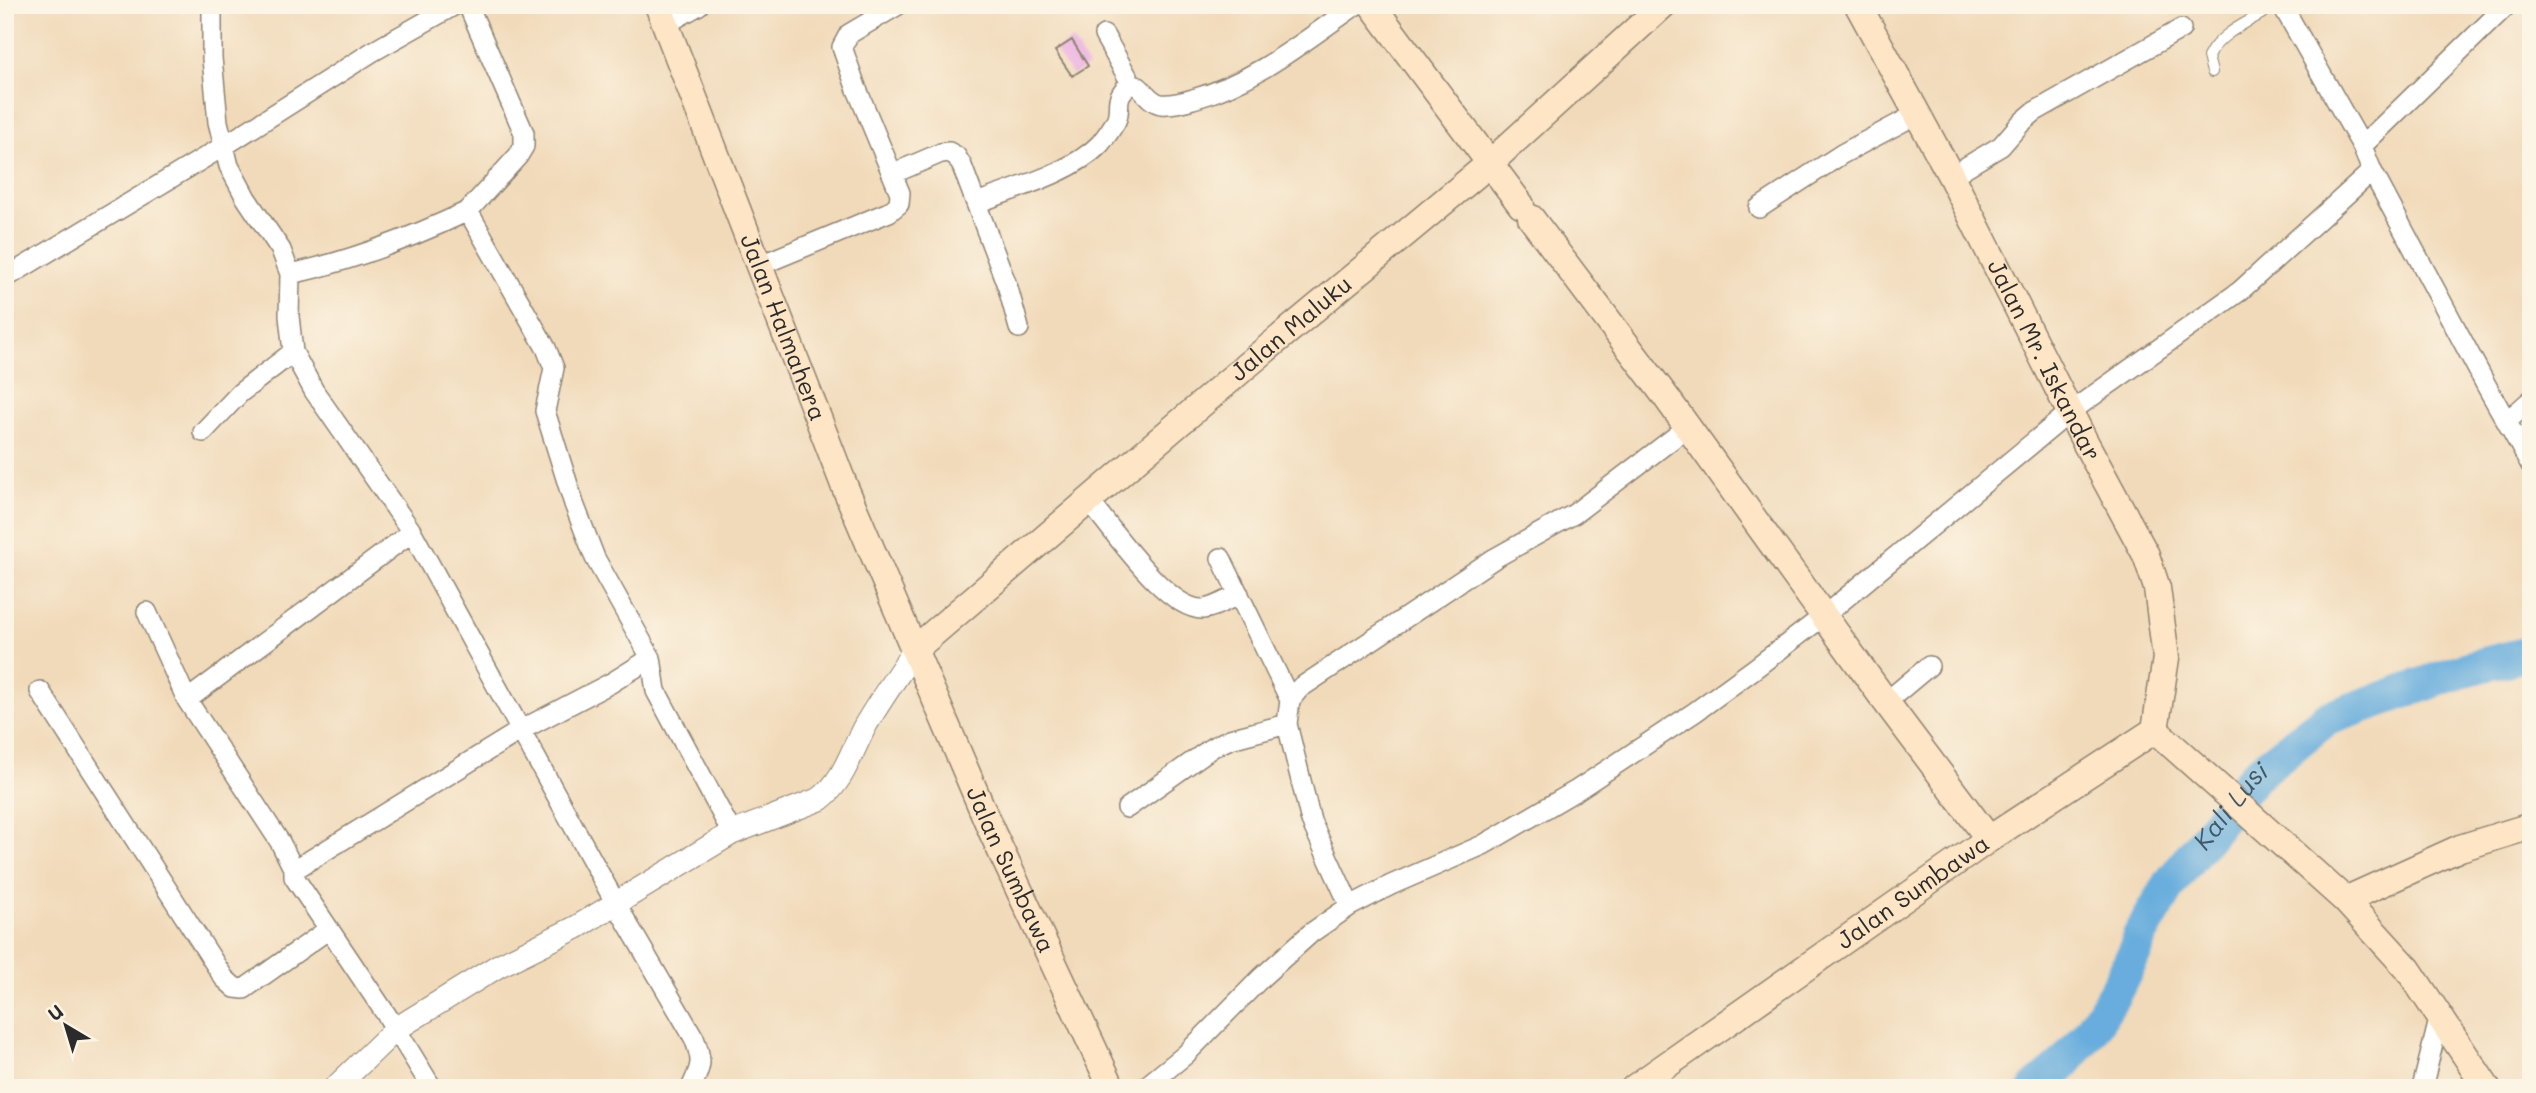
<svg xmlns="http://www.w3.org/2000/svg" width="2536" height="1093" viewBox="0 0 2536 1093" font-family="Mali,sans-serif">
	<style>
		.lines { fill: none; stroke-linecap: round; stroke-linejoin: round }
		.river { stroke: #67addd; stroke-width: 35 }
		.building { fill: #e9a9e0 }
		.service-casing { stroke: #8e8272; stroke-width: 12 }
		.minor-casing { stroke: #8e8272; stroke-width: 22 }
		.tertiary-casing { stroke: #8e8272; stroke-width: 25 }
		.secondary-casing { stroke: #8e8272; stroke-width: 29 }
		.service { stroke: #fff; stroke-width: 10 }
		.minor { stroke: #fff; stroke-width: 19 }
		.tertiary { stroke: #fff; stroke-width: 23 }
		.secondary { stroke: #fee5c5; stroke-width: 26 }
		.labels { text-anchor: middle; stroke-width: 6; stroke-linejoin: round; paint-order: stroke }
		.street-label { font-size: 24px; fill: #2b2b2b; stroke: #fcf5e5 }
		.water-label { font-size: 26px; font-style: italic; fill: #405869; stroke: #fcf5e5 }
	</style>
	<rect width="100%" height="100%" fill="#fcf5e5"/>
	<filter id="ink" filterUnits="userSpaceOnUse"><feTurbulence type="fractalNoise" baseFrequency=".0143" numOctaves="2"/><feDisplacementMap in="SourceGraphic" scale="14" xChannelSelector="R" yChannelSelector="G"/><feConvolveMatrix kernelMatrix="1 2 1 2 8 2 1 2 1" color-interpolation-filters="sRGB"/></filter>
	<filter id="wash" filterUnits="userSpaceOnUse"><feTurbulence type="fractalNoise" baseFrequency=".00686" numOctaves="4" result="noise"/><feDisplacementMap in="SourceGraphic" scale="28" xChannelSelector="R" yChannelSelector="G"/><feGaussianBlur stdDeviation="1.57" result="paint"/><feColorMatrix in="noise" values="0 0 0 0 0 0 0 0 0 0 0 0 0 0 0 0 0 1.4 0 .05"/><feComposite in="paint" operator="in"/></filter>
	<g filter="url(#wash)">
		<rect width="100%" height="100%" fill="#f1daba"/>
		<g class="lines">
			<path class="river" id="s1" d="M2036 1088 2060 1068 2090 1032 2114 994 2136 950 2139 937 2172 881 2254 776 2326 719 2470 668 2531 653"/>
		</g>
		<g id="blocks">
			<path class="building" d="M1072 40 1088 66 1072 76 1055 51Z"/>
		</g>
	</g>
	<g filter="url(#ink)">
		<use href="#blocks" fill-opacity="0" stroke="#8e8272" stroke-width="2"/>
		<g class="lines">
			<defs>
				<path id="service" d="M2212 72 2208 57C2220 31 2253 21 2276 5"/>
				<path id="minor" d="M212 5V58L218 122 229 166 246 198 281 250 290 274 289 316 293 352 314 391 412 532 615 902 694 1038C703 1061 702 1065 691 1088
					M666 24 699 5
					M1104 35 1131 83C1143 86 1148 102 1161 104 1172 105 1183 102 1193 99 1255 82 1304 41 1356 5
					M2362 146 2507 5
					M2372 171 2486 385 2531 465
					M892 174 941 153 949 152 956 156 962 166 1008 288 1019 328
					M1951 176 2001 146 2021 123 2034 112 2181 29
					M977 203C1015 188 1072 173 1100 144 1105 138 1112 128 1116 121 1123 104 1111 100 1131 83
					M1759 208 1842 154 1917 114
					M468 211 518 156 524 146V133L468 5
					M758 266 889 212 899 204 900 193 856 87 842 47 849 34 898 5
					M290 274C352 261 411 238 468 211L546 348 554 368 545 411 574 504 595 558 651 658 656 691 732 833
					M5 278 224 146 372 52 455 5
					M2507 421 2531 400
					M203 432 240 393 293 352
					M1089 501C1112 528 1166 610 1203 609 1215 608 1229 599 1239 594
					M1221 558 1290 700
					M147 612 187 700
					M40 691 224 978 235 988 244 989 329 929
					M1886 702 1929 666
					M1127 808 1213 747 1230 739 1287 724
					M294 870 280 842 187 700 412 532
					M1350 906 1311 821 1287 724 1290 700 1300 688 1495 558 1574 514 1688 427
					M432 1088 396 1029 294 877V870L521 730 611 683 651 658
					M1144 1088 1185 1055 1262 977 1311 933 1350 906 1391 885 1483 845 1577 790 1695 712 1754 669 1825 615 2070 412 2240 291 2372 171 2362 146 2282 5
					M2422 1088 2440 1016"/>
				<path id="tertiary" d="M335 1088 396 1029 498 966 577 927 732 833 820 799C844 781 851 752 865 726 880 700 898 675 915 649"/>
				<g id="secondary">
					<path id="s2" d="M658 5 844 485 992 832 1112 1088"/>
					<path d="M1372 5 1521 205"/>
					<path id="s3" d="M1858 5 1951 176 2085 442 2146 555 2157 588 2166 658 2155 730"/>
					<path d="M1531 218 1666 397 1886 702 1989 839"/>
					<path id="s4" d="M915 649 1246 366 1489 164 1663 5"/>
					<path d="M2345 900 2460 848 2531 826"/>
					<path id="s5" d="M1634 1088 1989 839 2155 730 2345 900 2408 969 2487 1088"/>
				</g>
			</defs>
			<use href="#service" class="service-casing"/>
			<use href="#minor" class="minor-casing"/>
			<use href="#tertiary" class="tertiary-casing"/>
			<use href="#secondary" class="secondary-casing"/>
			<use href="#service" class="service"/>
			<use href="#minor" class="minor"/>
			<use href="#tertiary" class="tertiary"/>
			<use href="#secondary" class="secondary"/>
		</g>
	</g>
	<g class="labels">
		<g class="street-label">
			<text dy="8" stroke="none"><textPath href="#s2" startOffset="346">Jalan Halmahera</textPath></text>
			<text dy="8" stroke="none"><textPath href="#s4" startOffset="494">Jalan Maluku</textPath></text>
			<text dy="8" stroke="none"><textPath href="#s3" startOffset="401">Jalan Mr. Iskandar</textPath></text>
			<text dy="8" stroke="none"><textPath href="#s2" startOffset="934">Jalan Sumbawa</textPath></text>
			<text dy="8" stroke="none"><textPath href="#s5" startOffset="341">Jalan Sumbawa</textPath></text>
		</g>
		<g class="water-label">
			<text dy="9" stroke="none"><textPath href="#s1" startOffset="346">Kali Lusi</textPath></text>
		</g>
	</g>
	<rect width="2536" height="1093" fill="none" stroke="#fcf5e5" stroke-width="28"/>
	<g transform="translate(66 1026) rotate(322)" stroke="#fcf5e5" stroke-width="5" paint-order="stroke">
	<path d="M0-5L12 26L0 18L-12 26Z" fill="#2b2b2b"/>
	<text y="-10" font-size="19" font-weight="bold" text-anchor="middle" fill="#2b2b2b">U</text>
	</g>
</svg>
